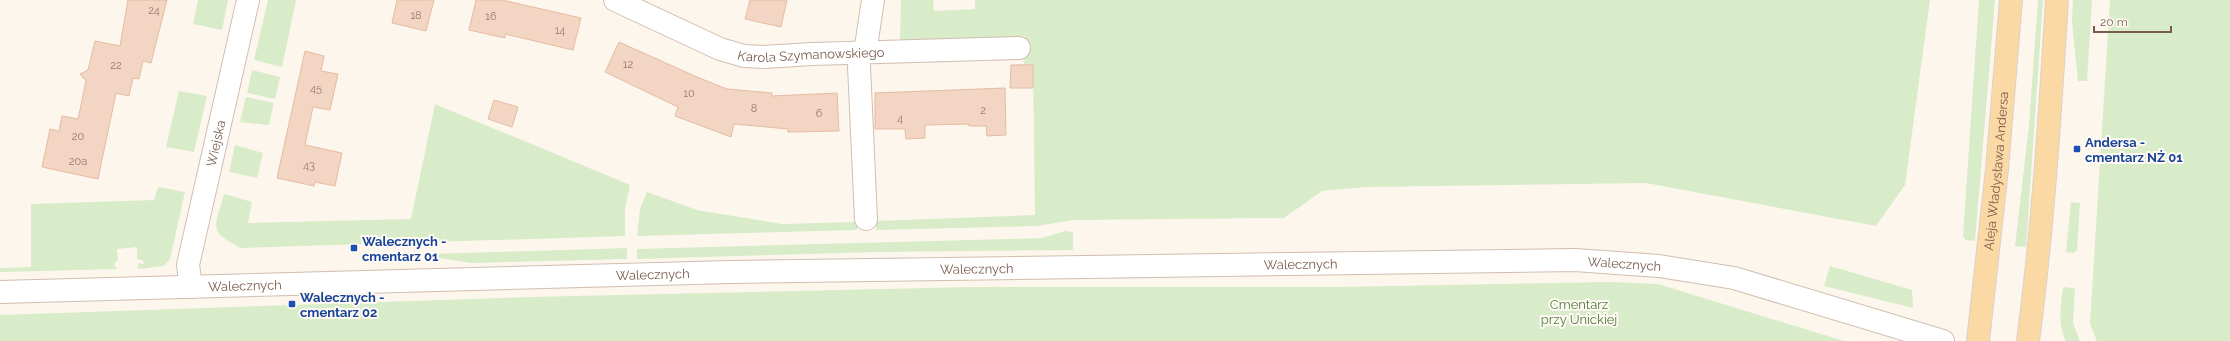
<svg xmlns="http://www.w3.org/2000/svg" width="2230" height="341" viewBox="0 0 2230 341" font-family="Raleway,sans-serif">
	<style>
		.green { fill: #d8ecc9 }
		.building { fill: #f3d5c3; stroke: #e6bba3 }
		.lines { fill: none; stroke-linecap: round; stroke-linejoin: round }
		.minor-casing { stroke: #d1beb0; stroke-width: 24 }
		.major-casing { stroke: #dad1cd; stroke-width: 24 }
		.minor { stroke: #fff; stroke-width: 22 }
		.major { stroke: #fbd9a5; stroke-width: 22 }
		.transit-dot { fill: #1a4fb4; stroke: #fffaf3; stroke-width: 1.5 }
		.labels { text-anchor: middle; stroke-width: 4; stroke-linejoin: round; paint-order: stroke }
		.number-label { font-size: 11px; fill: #987a6a }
		.street-label { font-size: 13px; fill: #7a5c4d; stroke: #fffaf3 }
		.transit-label { font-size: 13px; font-weight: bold; fill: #164399; stroke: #fffaf3; text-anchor: start }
		.park-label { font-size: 13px; fill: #537a41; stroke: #fffaf3 }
	</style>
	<rect width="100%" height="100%" fill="#fdf6ec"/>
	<path class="green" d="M198 0H228L222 30 193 24Z
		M268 0H296L282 67 254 60Z
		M901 0H933L934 11 975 9V0H1930L1905 185 1876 226 1646 183 1365 187 1322 191 1284 218 1074 220 1037 226 876 230V221L1035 215 1033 65H1011L1024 64 1025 36 900 41Z
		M1979 0H1995L1975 241 1966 240 1963 236Z
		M2038 0H2043L2026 247 2015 246 2029 125Z
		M2073 0H2092L2087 81H2078L2072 23Z
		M2110 0H2230V341H2097L2090 324Z
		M252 70 280 77 275 99 247 93Z
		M179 91 207 96 194 152 166 147Z
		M246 97 274 103 269 125 240 122Z
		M435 104 630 185 625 209V236L241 248C207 231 215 227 224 194L252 202 248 223 411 219Z
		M235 145 263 153 257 178 229 172Z
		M158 187 185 192 170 259 164 266 137 269 139 263 144 264 143 260 137 259V247L117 249 118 260 114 264 117 269 0 272V268L31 267V204L154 200Z
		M647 192 697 210 782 224 857 222V230L637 236 640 209Z
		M2071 202 2080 203 2077 250 2074 253 2066 252Z
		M1065 231 1073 232V250L877 252 637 259V249L1043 238Z
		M627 248V259L472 263 432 257 431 254Z
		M1830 266 1912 290 1913 308 1824 286Z
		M1611 282 1658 284 1844 341H0V315L530 297 972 287H1337Z
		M2063 287 2073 288 2075 290 2073 323 2080 341H2066C2057 324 2061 305 2063 287Z"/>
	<path class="building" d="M128 0H167L151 63 143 61 139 79 133 78 129 96 116 93 98 179 42 167 50 129 59 131 62 116 78 119 86 81 80 74 88 70 95 41 120 46Z
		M397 0H434L426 31 392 23Z
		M476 0H502L581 18 573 50 505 34V38L469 30Z
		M750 0H787L781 27 745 19Z
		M619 42 697 77 727 89 772 93V96L837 93 839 131 788 132V129L734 124 731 137 675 116 678 107 605 72Z
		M305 51 324 56 321 71 338 74 330 110 313 107 305 145 342 153 335 186 315 182 314 186 277 178Z
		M1011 65H1033V88H1010Z
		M1005 88 1006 135 987 136 986 126H969V124L925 125V138L906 139 905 129H875V93Z
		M494 100 518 107 512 127 488 119Z"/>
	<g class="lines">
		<defs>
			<g id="minor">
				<path id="s1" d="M615 0 720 49 744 56 764 57 812 54 1019 48"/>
				<path d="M865 53 873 0"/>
				<path d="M859 66 866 219"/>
				<path id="s2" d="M191 287 188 265 248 0"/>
				<path id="s3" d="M0 292 731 272 1575 260 1659 266 1734 278 1943 341"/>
			</g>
			<g id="major">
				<path id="s4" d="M1978 341 1997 169 2011 0"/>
				<path d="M2028 341C2043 228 2050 114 2057 0"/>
			</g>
		</defs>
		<use href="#minor" class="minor-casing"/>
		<use href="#major" class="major-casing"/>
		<use href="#minor" class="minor"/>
		<use href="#major" class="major"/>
	</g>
	<g class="transit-dot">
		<rect x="2073" y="145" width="8" height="8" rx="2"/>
		<rect x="350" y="244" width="8" height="8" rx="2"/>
		<rect x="288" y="300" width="8" height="8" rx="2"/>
	</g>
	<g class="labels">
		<g class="number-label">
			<text x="154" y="14">24</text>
			<text x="416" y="19">18</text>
			<text x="491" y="20">16</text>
			<text x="560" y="34">14</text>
			<text x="628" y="68">12</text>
			<text x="116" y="69">22</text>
			<text x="316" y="92">45</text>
			<text x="689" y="97">10</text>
			<text x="754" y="112">8</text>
			<text x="983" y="114">2</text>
			<text x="819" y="117">6</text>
			<text x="900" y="122">4</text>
			<text x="78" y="140">20</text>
			<text x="78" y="165">20a</text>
			<text x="309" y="169">43</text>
		</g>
		<g class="street-label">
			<text dy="5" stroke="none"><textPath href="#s1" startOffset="208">Karola Szymanowskiego</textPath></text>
			<text dy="5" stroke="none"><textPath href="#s2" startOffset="147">Wiejska</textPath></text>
			<text dy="5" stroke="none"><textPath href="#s4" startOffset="171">Aleja Władysława Andersa</textPath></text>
			<text dy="5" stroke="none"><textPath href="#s3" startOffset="1301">Walecznych</textPath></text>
			<text dy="5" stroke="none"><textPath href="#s3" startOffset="1625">Walecznych</textPath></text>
			<text dy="5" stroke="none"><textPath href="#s3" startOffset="977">Walecznych</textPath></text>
			<text dy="5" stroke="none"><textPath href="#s3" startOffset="653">Walecznych</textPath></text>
			<text dy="5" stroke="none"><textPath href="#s3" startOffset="245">Walecznych</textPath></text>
		</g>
		<g class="transit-label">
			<text x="2085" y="147">Andersa -<tspan x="2085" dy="15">cmentarz NŻ 01</tspan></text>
			<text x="362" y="246">Walecznych -<tspan x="362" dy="15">cmentarz 01</tspan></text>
			<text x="300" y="302">Walecznych -<tspan x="300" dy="15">cmentarz 02</tspan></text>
		</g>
		<g class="park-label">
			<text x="1579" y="309">Cmentarz<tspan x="1579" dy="15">przy Unickiej</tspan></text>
		</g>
	</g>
	<path d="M2094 26v6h77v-6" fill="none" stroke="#7a5c4d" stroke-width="2"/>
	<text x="2100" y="26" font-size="12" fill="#7a5c4d" stroke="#fffaf3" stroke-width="3" paint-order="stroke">20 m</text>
</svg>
